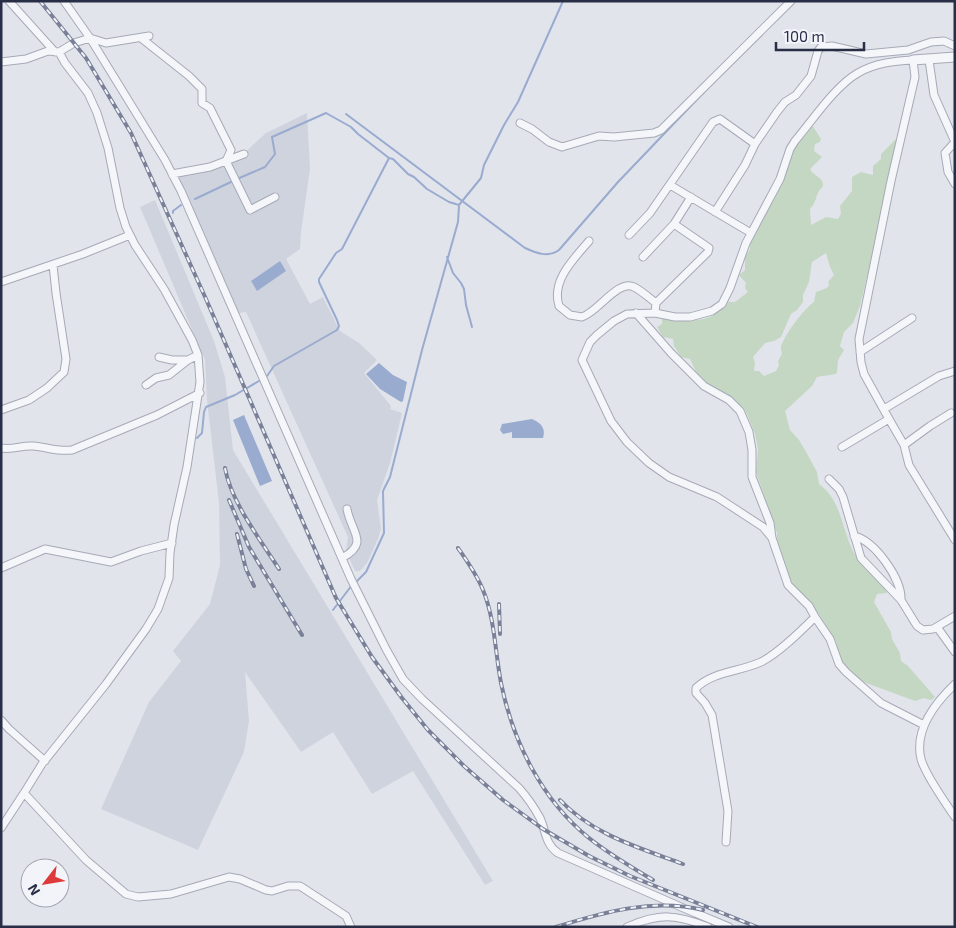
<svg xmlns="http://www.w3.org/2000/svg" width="956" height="928" viewBox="0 0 956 928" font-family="'Exo 2',sans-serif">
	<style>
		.built { fill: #cfd3de }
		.green { fill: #c4d7c2; fill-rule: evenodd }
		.water { fill: #99abcf }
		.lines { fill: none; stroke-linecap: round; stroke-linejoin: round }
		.stream { stroke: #99abcf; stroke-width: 2 }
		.minor-casing { stroke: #a6aab7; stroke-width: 9 }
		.tertiary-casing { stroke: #a6aab7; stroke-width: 11 }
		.minor { stroke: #f5f6f9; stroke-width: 7 }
		.tertiary { stroke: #f5f6f9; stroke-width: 9 }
		.rail-casing { stroke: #798097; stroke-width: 4 }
		.rail { stroke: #f2f4f9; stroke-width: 2; stroke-dasharray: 5.5; stroke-linecap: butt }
	</style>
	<rect width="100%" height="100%" fill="#e2e4ec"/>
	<path class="built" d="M307 113 310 169 301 232 300 249 286 259 310 304 323 297 340 331 359 343 377 360 364 373 391 406 390 409 402 413 390 463 377 500 381 529 378 539 367 563 360 571H355L346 551 348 537 246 312 239 313 222 280 177 173 209 166 243 154 266 133Z
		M155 200 214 341 225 377 233 450 493 881 485 885 413 771 372 794 333 732 301 752 245 672 249 721 244 752 198 850 101 809 149 702 181 661 173 651 210 604 220 565 219 503 207 400 205 360 140 207Z"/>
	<path class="green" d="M812 125 821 139 820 142 815 144 814 151 822 157 810 169C814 177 824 177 823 186 814 195 818 201 810 209L811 225 826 217 838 219 841 214 840 206 852 191V177L861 172 873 175V166L881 159V154L895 140H899L860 306 853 323 844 332 840 346 844 350 838 360 837 373C832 376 823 375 817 377L812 386 785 411 790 430 799 440 805 450 817 472 819 484C842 501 841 528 854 553 860 566 874 577 885 588L887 593 877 594 874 602 891 632 892 639 900 653 901 661 908 666 935 697 931 700 924 698 915 701 861 681 845 667 839 657 836 641 818 613 807 598 798 592 789 580 777 541V533L756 472 758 449 755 434 747 414 743 407 727 397 722 391 705 383 702 377 698 376 690 359 681 357 674 346 673 339 663 337 657 327 662 324V317C675 321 711 324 718 310L725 308 728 302H735L748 292 745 288 746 283 739 275 745 270V257L750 249 749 243 785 177C785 171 788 167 788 161L792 157 796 144ZM826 253 830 267 834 275 828 282 829 285 827 288 816 292 814 302C804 309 784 335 781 347 781 349 781 351 782 354L778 361 779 365 776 371 764 376 759 371H754L755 363 753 357 765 343 774 341 781 337 791 314 797 310 803 302V295L809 282 812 262Z"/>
	<path class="water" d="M280 261 286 271 257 291 251 281Z
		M379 363 393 375 407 382 403 401 401 402 380 389 366 374Z
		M244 415 272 481 260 486 233 420Z
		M532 419C541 423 546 428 543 438H512V432L503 434 500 430 502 424Z"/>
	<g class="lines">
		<path class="stream" d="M954 1 955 4
			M346 114 525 248C536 253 548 258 559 250L618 182 706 90
			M237 179 265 167 275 154 272 137 326 113 351 127 358 134 389 158
			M195 199 233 181
			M173 213V211L181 205
			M447 257 453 273 461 283 464 289 466 305 472 327
			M267 376 274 366 337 330 339 326 337 320 319 282V279L336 253 342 249 389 158 393 159 408 174 414 177 427 189 449 202 459 205
			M197 438 202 433 204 412 206 407 235 395 259 381
			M356 582 366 572 384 533 383 491 390 477 422 350 458 222 459 205 481 178 484 165 504 125 518 102 563 1
			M333 610 352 585"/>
		<defs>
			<path id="minor" d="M9 1 55 52
				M64 1 90 38 165 160 181 191 351 579 386 649 403 679 422 699 519 788C527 797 534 807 540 818 546 831 545 844 558 853L681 907 729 927
				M141 38 189 76 202 89V103L210 108 231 150 226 161 250 210 275 197
				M59 52 65 63 88 93 97 113 108 148 120 208 126 227 135 245 164 289 192 340 198 355 200 382 187 467 174 525 170 553 169 578 158 609 146 629 106 684 42 764 24 793 86 860 126 894 138 897 171 894 229 877 240 879 266 890 272 891 288 886H300L346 916 351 927
				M929 60 934 95 955 142 945 153 948 172 955 184
				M1 62 26 59 48 51 59 52 74 43 90 38 106 43 149 36
				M520 123 532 129 549 142 562 147 599 136 614 137 654 133 661 130 791 1
				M172 174 210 167 244 154
				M670 185 751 233
				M715 212 745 165 755 144 777 112 785 102 796 95 811 76 818 51 821 47 832 46 866 54 908 50 931 42 944 41 955 46
				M629 235 650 213 713 122 720 119 755 144
				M589 241C574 259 551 280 559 306L570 315 582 317C598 312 618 279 634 287 642 291 649 298 656 303L655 313
				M643 257 674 224 691 197
				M1 282 83 254 130 235
				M656 303 708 252 709 248 674 224
				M636 313 671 353 704 386 729 400 740 411 749 432 752 450V477L770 523 772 538
				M860 352 912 318
				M159 357 172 360H187
				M146 385 156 378 169 375 188 360 198 355
				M884 409 939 376 955 371
				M1 410 29 400 47 388 64 372 66 359 56 293 53 265
				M889 419 904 445 909 465 955 540
				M904 445 930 426 951 413
				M1 448C14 450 22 445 33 446 47 447 57 452 72 450L157 415 200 393
				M829 479 839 489 843 497 861 558 901 600 917 626 923 630 933 629 955 616
				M854 536C875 541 902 579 901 600
				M342 558C370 543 351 532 347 509
				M1 568 45 549 111 562 141 551 172 543
				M815 617 830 639 839 664 846 672 881 703 924 725
				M937 627 955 652
				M955 684C935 703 914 730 921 759 925 774 946 804 955 817
				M1 720 9 729 45 761
				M1 828 24 793
				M726 842 728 811 712 715 705 703 696 693V688C714 671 739 672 761 662 779 653 801 631 815 617L809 606 788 585 772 538 763 527 717 497 669 477 649 463 627 442 611 421 582 360 590 342 597 335 614 321 627 314 655 313 675 317H690L712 311 722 304 730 288 746 243 780 179 790 149 795 141C812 121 835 86 858 73 875 63 894 61 913 60L915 77 891 181 859 339 861 362 864 374 889 419 842 447
				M627 927C659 913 676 914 708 927"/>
			<path id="tertiary" d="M913 60 955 57"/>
		</defs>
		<use href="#minor" class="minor-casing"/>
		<use href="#tertiary" class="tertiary-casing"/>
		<use href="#minor" class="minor"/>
		<use href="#tertiary" class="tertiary"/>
		<defs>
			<path id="rail" d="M40 1 86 58 131 133 206 299 336 598 372 657 402 698 428 730 464 766 503 800 543 829 589 856 630 876 757 927
				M225 468C231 502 260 539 279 569
				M229 500 249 547 302 635
				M237 534 246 569 254 586
				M458 548C467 561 477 575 483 590 495 619 495 652 501 683 513 742 542 800 589 838 609 854 631 867 653 880
				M499 604 500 634
				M560 800C593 835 640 848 683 864
				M556 927C604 912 653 898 703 910"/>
		</defs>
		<use href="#rail" class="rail-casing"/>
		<use href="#rail" class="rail"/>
	</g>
	<rect width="956" height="928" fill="none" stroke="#282e46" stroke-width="5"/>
	<g transform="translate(45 883) rotate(239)"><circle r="24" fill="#f2f4f9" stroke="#a1a5b1"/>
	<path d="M0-4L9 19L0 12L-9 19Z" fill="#de3a3a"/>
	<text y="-8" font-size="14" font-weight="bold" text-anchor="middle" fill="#282e46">N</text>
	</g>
	<path d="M776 42v8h88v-8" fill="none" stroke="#282e46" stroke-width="2.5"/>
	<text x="784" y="42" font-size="15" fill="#282e46" stroke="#f2f4f9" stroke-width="4" paint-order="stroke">100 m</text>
</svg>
